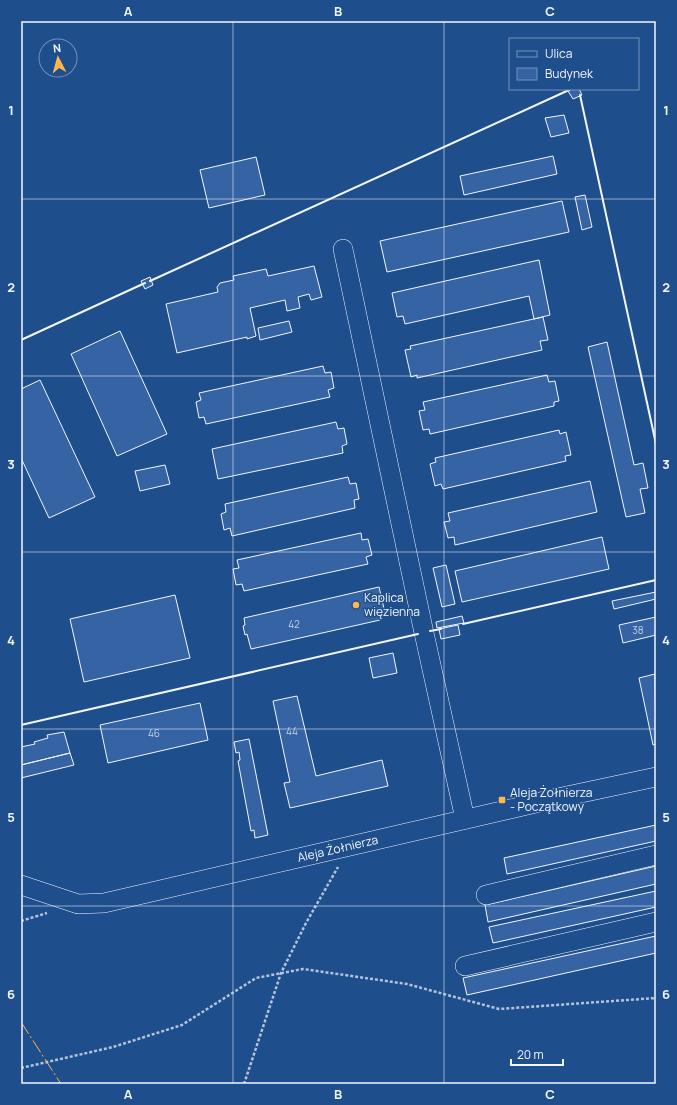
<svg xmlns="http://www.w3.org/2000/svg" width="677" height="1105" viewBox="0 0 677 1105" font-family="Manrope,sans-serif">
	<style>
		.building { fill: #3563a3; stroke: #f2f6ff }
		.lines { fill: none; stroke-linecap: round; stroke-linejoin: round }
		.minor-casing { stroke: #f2f6ff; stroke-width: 20 }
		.path { stroke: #b3c4dc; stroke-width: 2.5; stroke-dasharray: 3 2; stroke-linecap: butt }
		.minor { stroke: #1f4e8c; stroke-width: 19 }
		.wall { stroke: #f2f6ff; stroke-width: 2 }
		.power { stroke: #ffb74d; stroke-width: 1; stroke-dasharray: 14 3 2 3; stroke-linecap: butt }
		.grid { fill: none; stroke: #f2f6ff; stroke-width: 1; stroke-opacity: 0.55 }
		.poi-dot { fill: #ffb74d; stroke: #1f4e8c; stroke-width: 1.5 }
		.labels { text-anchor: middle; stroke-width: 3; stroke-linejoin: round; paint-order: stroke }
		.number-label { font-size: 10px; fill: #c3d1e8 }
		.poi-label { font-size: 12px; fill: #f2f6ff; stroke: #1f4e8c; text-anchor: start }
		.street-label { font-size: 12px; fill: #f2f6ff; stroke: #1f4e8c }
		.neatline { fill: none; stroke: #f2f6ff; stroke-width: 1.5 }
		.grid-label { font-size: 13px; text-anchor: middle; font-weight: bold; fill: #f2f6ff }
	</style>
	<rect width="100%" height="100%" fill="#1f4e8c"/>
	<path class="building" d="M573 89H579L582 95 573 99 568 91Z
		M564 115 569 133 551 137 545 118Z
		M553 156 557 174 464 195 460 176Z
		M256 157 265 195 209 208 200 170Z
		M585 195 592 227 582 230 575 197Z
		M562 201 569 232 387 272 380 241Z
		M539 260 550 315 534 319 529 296 405 324 403 316 397 317 392 293Z
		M314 266 322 297 311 300 309 294 298 297 300 308 287 311 285 300 250 308 256 336 247 339V337L177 353 166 304 218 292 217 287 220 283 234 280 233 276 266 269 268 276Z
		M150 277 153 285 145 289 141 281Z
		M543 317 548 340 540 341 542 350 417 378V375L411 377 405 350 411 349 410 346Z
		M289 321 292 332 260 340 258 328Z
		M120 331 167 434 117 456 71 354Z
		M607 342 634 465 643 463 648 488 640 489 645 513 626 517 588 347Z
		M323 366 325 373 331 372 334 388 328 390 330 397 206 424 204 417 199 418 196 402 201 400 199 393Z
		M547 375 549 382 555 381 559 401 554 402V406L430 434 429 429 423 430 419 411 425 410 423 402Z
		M40 380 95 497 49 518 21 458V389Z
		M336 422 338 429 344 428 347 444 342 446 343 453 218 479 212 449Z
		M559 430 560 434 566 432 571 455 565 456 566 461 443 489 441 484 435 486 430 464 436 462 435 458Z
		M165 465 170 484 140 491 135 471Z
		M348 477 350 484 356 483 359 499 354 500 355 508 232 536 230 528 224 530 221 514 226 512 225 504Z
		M590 481 597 512 455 545 454 537 448 538 444 522 450 521 448 513Z
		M361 533 362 540 368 539 372 555 366 557 368 564 244 591 242 584 236 585 233 569 239 568 237 560Z
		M602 537 609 569 462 602 455 571Z
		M446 565 455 604 442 607 433 568Z
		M379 587 385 613 379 615 380 620 251 649 247 634 245 635 243 626 245 625 244 618Z
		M656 592V599L614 609 612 601Z
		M175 595 190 658 84 682 70 619Z
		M462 616 464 623 437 628 436 622Z
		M656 617V635L623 643 619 625Z
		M458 625 460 635 441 639 439 629Z
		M393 653 397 673 373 678 369 658Z
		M655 674 656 744 653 745 639 678Z
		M297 696 316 776 382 760 388 786 290 808 284 783 290 782 273 701Z
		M200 703 208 740 108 763 100 725Z
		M64 732 70 753 21 765V747L35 744 34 742 48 738 47 735Z
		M249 739 268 835 255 838 254 830 251 831 238 761 240 760 239 752 236 753 234 742Z
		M70 753 74 765 21 778V765Z
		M656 825V841L507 874 504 858Z
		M656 866V884L488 922 485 905Z
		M656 891V907L493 943 489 927Z
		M656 936V953L467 995 463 978Z"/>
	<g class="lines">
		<defs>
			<g id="minor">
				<path d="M343 249 424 633 465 819"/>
				<path id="s1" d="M21 885 78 904 104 903 553 799 656 777"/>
				<path d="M486 895 656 855"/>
				<path d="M465 966 656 922"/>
			</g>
		</defs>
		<use href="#minor" class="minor-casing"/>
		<path class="path" d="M21 921 47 913
			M21 1068 113 1047 182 1025 256 978 303 969 407 984 499 1009 656 998
			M244 1084 281 973 306 923 338 867"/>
		<use href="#minor" class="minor"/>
		<path class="wall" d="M580 95 656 444
			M150 281 569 90
			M21 340 145 283
			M463 624 656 580
			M430 631 441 629
			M21 725 418 634"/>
		<path class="power" d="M21 1022 61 1084"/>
	</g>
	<path class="grid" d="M233 21V1084M444 21V1084M21 199H656M21 376H656M21 552H656M21 729H656M21 906H656"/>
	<g class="poi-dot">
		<circle cx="356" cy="605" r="4"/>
		<rect x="498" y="796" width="8" height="8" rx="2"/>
	</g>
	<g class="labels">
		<g class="number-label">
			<text x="294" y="628">42</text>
			<text x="638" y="634">38</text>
			<text x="292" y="735">44</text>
			<text x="154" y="737">46</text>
		</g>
		<g class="poi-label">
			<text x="364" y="602">Kaplica<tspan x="364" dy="14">więzienna</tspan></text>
			<text x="510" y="797">Aleja Żołnierza<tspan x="510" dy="14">- Początkowy</tspan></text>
		</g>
		<g class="street-label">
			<text dy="4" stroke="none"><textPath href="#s1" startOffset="326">Aleja Żołnierza</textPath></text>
		</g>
	</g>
	<rect width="677" height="1105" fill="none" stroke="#1f4e8c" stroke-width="44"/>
	<rect x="509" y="38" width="130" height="52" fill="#1f4e8c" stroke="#7391ba"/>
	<rect x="517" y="51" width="20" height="6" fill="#1f4e8c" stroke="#7391ba"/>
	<text x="545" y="58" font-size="12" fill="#f2f6ff">Ulica</text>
	<rect x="517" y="68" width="20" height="12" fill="#3563a3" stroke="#7391ba"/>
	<text x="545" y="78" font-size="12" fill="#f2f6ff">Budynek</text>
	<g transform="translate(58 58) rotate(354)"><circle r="19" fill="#1f4e8c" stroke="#7391ba"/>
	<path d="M0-3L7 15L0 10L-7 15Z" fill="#ffb74d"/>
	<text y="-6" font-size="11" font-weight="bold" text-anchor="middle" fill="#f2f6ff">N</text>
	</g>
	<path d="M511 1059v6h52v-6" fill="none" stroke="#f2f6ff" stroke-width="2"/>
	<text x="517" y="1059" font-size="12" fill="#f2f6ff" stroke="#1f4e8c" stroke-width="3" paint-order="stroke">20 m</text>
	<rect x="22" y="22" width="633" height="1061" class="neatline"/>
	<g class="grid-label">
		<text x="128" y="16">A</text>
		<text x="338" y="16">B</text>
		<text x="550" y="16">C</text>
		<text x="11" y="115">1</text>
		<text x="666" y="115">1</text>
		<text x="11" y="292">2</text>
		<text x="666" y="292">2</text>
		<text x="11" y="469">3</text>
		<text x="666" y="469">3</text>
		<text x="11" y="645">4</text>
		<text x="666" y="645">4</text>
		<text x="11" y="822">5</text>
		<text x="666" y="822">5</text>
		<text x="11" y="999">6</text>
		<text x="666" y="999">6</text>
		<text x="128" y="1099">A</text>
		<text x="338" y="1099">B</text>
		<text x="550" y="1099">C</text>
	</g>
</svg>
